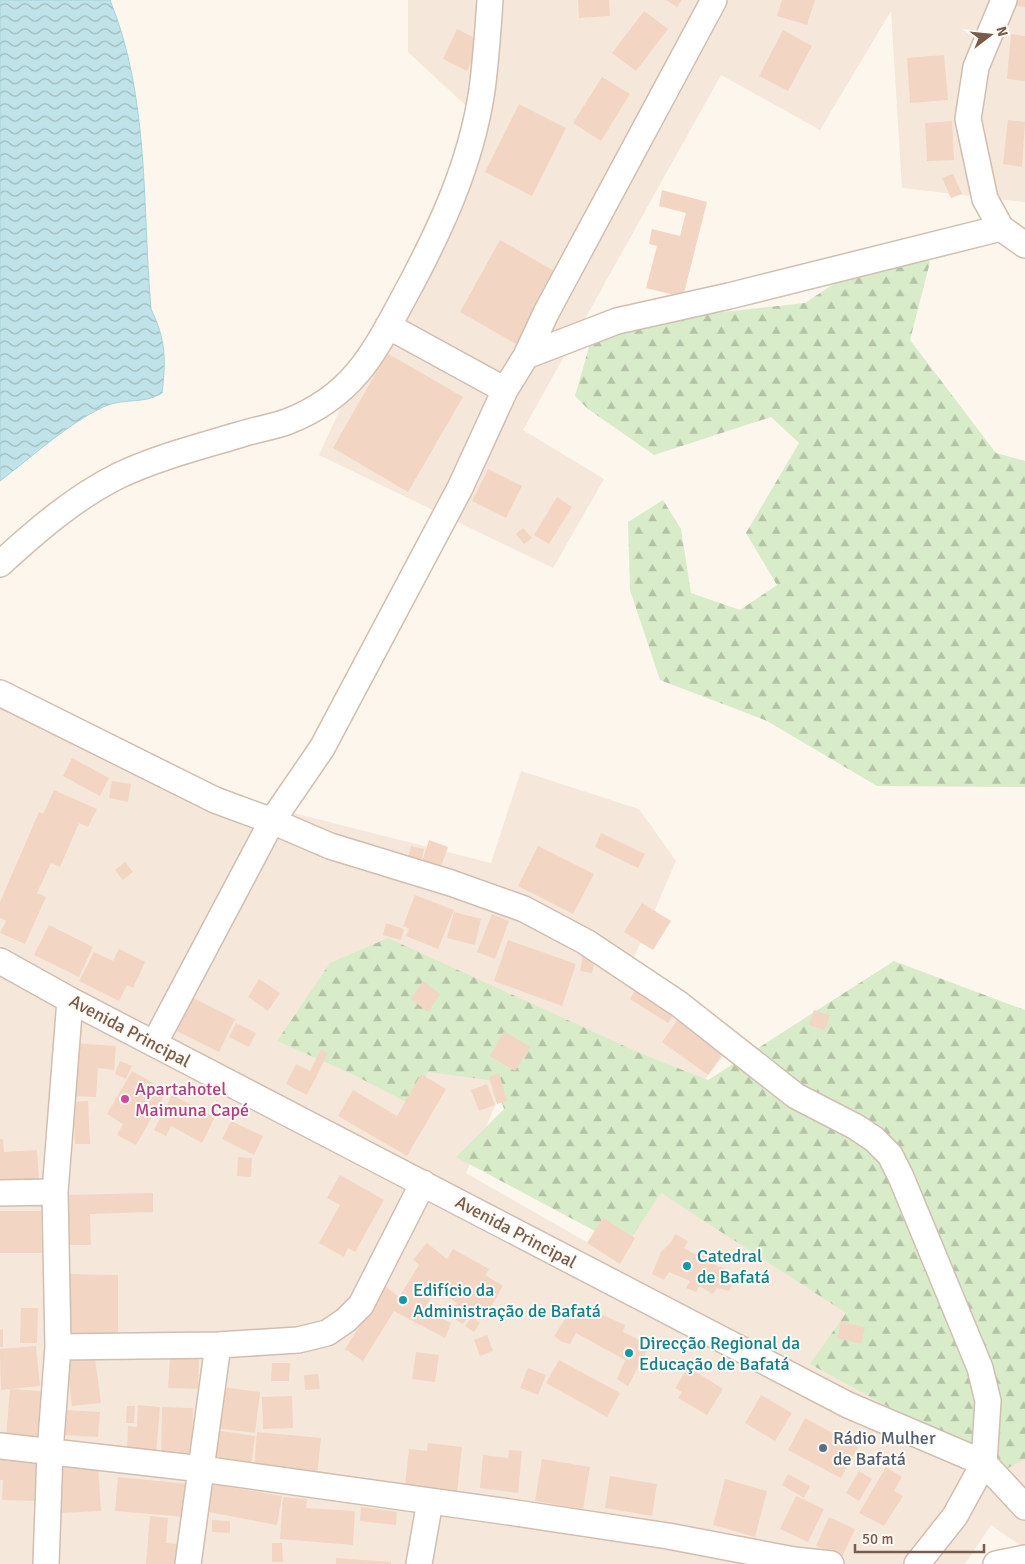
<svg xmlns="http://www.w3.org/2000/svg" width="1025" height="1564" viewBox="0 0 1025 1564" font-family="Signika,sans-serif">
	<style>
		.residential { fill: #f5e8da }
		.forest { fill: url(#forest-firs) }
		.water { fill: url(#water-waves); stroke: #a5d3da }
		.building { fill: #f3d5c3 }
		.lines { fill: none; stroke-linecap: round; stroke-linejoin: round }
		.minor-casing { stroke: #d1beb0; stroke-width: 28 }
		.minor { stroke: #fff; stroke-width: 25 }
		.hotel-dot { fill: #d1479c; stroke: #fffaf3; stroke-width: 2 }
		.culture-dot { fill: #0f9aa8; stroke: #fffaf3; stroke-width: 2 }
		.service-dot { fill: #5c6f8a; stroke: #fffaf3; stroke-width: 2 }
		.labels { text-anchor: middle; stroke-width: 4; stroke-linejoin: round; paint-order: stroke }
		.street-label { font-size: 18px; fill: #7a5c4d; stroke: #fffaf3 }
		.hotel-label { font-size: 18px; fill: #b23c85; stroke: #fffaf3; text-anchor: start }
		.culture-label { font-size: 18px; fill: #0d838f; stroke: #fffaf3; text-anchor: start }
		.service-label { font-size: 18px; fill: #4e5e75; stroke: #fffaf3; text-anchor: start }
	</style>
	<defs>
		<pattern id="forest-firs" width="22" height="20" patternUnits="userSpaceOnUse" patternTransform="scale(1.25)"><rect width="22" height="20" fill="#d8ecc9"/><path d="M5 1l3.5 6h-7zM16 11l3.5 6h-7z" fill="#b4c2a5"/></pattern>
		<pattern id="water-waves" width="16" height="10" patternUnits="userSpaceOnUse" patternTransform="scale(1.25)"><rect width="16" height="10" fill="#bfe3e8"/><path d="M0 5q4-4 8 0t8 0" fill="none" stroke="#a0bbbe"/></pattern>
	</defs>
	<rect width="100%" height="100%" fill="#fdf6ec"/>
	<path class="residential" d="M408 0H1025V202L902 188 891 11 820 130 721 75 523 430 604 479 553 568 319 455 475 114 408 52Z
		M0 693 228 802 254 803 491 863 521 771 639 809 676 861 628 971 739 1036 682 1109 512 1067 466 1173 618 1260 656 1182 879 1321 1025 1453V1549L991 1525 965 1564H0Z"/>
	<path class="forest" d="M902 238 930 262 910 340 996 453 1025 461V787L877 786 767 721 660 680 630 590 628 522 663 500 681 529 691 593 740 610 777 585 746 533 799 443 771 417 654 455 588 409 575 396 595 326 805 303Z
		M388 938 642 1054 708 1080 894 961 1025 1010V1459L1004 1470 810 1364 846 1313 661 1193 625 1247 456 1157 504 1109 495 1081 428 1072 412 1105 352 1074 277 1041 330 963Z"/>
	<path class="water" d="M0 0H110C150 98 142 207 151 309 166 340 166 360 162 393 143 405 125 397 103 407 66 425 33 456 0 481Z"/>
	<path class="building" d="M578 0H609L610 16 579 18Z
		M666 0H682L677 7Z
		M782 0H815L807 25 777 16Z
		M1017 0H1025V7L1017 6Z
		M644 11 668 29 636 71 612 53Z
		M457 29 481 41 467 71 443 59Z
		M783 30 812 46 788 91 759 76Z
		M1011 34 1025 36V81L1007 79Z
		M944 55 948 100 910 103 907 58Z
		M602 77 630 94 601 141 573 123Z
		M519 104 566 128 532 196 485 172Z
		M1008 120 1025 122 1022 167 1003 164Z
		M952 121 954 160 927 161 925 123Z
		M953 174 962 194 951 198 942 178Z
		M662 190 707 202 683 297 646 288 657 246 649 244 652 229 680 236 686 213 659 206Z
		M500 240 556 272 516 344 460 312Z
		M387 353 463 397 408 492 333 448Z
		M488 469 522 486 506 518 472 501Z
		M557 497 572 507 549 544 534 535Z
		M523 528 532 538 524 544 516 534Z
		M72 758 109 778 100 796 63 776Z
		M112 781 131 784 128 802 109 798Z
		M54 790 97 809 88 827 79 823 60 867 51 863 37 893 46 897 25 944 0 933 6 921 0 918V902L39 812 43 814Z
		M601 833 645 854 638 868 595 847Z
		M429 840 448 847 440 869 422 862Z
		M411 846 424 849 421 862 408 859Z
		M538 846 594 874 573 914 518 886Z
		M125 862 133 872 123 880 115 870Z
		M415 895 454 910 438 949 406 936 409 929 403 926Z
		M642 903 671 921 653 950 624 932Z
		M454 912 481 919 475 945 447 938Z
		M492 914 509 921 495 959 477 952Z
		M386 923 404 929 401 940 383 935Z
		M49 925 93 947 79 977 34 955Z
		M508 940 576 964 562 1006 494 981Z
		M119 949 145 962 133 988 127 985 119 1001 79 981 94 952 113 961Z
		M583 955 595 958 592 973 580 971Z
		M259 979 280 993 268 1011 248 997Z
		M423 981 440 994 428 1012 411 999Z
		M639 983 678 1007 668 1023 630 999Z
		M189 996 235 1019 219 1052 173 1029Z
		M814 1010 830 1015 825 1030 809 1025Z
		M683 1012 729 1045 708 1075 662 1042Z
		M236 1023 256 1033 249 1047 229 1037Z
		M504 1031 530 1047 515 1071 490 1056Z
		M73 1043 116 1046 114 1070 98 1068 96 1097 70 1096Z
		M321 1049 328 1053 307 1095 286 1084 296 1064 310 1071Z
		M120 1061 132 1066 126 1079 115 1074Z
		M132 1071 167 1091 136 1145 117 1135 123 1124 107 1114Z
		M499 1073 507 1101 497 1104 489 1077Z
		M421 1074 446 1089 407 1156 338 1116 353 1090 397 1116Z
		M487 1084 495 1105 479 1111 471 1090Z
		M172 1095 215 1117 202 1143 171 1126 166 1136 154 1130Z
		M88 1101 90 1144H75L73 1102Z
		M231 1121 263 1136 254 1155 222 1139Z
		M0 1139H3L4 1152 37 1150 39 1180 0 1182Z
		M238 1157 252 1158 251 1177 237 1176Z
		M340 1175 384 1200 355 1252 348 1248 344 1257 319 1243 340 1205 327 1198Z
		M153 1193V1212L90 1214 91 1245H66L64 1195Z
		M0 1211H41L42 1253H0Z
		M603 1218 635 1238 620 1264 587 1243Z
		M675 1234 688 1241 684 1248 701 1258 705 1251 714 1257 710 1263 726 1269 724 1274 733 1284 729 1291 717 1288 713 1294 699 1286 696 1292 686 1288 690 1281 669 1272 664 1280 652 1274 661 1252 671 1242Z
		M427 1243 447 1259 453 1249 489 1269 485 1275 503 1286 484 1319 471 1313 463 1324 450 1316 457 1303 436 1289 424 1310 451 1323 445 1338 394 1311 363 1361 345 1349 385 1286 399 1297 419 1265 413 1260Z
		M68 1274 118 1275V1334L67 1333Z
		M574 1305 598 1319 603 1315 625 1325 623 1332 650 1345 628 1386 617 1379 625 1360 576 1333 570 1344 562 1342 554 1336Z
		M21 1308H38L37 1343H20Z
		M472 1317 480 1323 474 1332 465 1326Z
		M841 1322 865 1327 861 1344 837 1338Z
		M3 1329V1347H0V1330Z
		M487 1335 493 1351 480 1356 474 1340Z
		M36 1346 40 1386 1 1390 0 1349Z
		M416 1352 439 1355 435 1382 412 1379Z
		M95 1358 101 1403 72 1406 66 1361Z
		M170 1358 199 1359 198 1389 168 1388Z
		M559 1360 620 1393 607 1417 546 1383Z
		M272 1363H290L289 1381H271Z
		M688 1367 723 1389 707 1415 678 1398 682 1392 675 1388Z
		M528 1368 546 1375 538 1395 520 1388Z
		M318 1374 320 1389 305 1390 304 1375Z
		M214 1386 260 1392 255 1433 208 1427Z
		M10 1389 41 1391 37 1440 6 1437Z
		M761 1395 792 1413 775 1441 745 1423Z
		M292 1396 293 1428 263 1429 262 1397Z
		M138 1405 160 1407 156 1455 127 1453 128 1426 137 1427Z
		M127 1406H135L134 1423H126Z
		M162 1407 193 1408 192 1457 161 1456Z
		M66 1410 100 1412 98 1437 64 1435Z
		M805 1418 858 1447 841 1478 788 1450Z
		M215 1430 255 1436 251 1466 210 1460Z
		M257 1432 321 1438 317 1476 254 1470Z
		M428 1443 462 1447 457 1492 405 1486 409 1449 427 1451Z
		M509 1450 522 1451 518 1493 480 1488 483 1455 508 1458Z
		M0 1459 40 1461 38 1501 2 1500 3 1480H0Z
		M542 1459 590 1467 583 1509 535 1501Z
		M98 1466 101 1511 61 1513 58 1468Z
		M886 1467 902 1477 894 1491 903 1496 884 1526 859 1513Z
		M859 1471 872 1479 859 1501 846 1493Z
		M788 1474 810 1486 804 1498 782 1485Z
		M610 1476 657 1484 652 1516 605 1508Z
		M118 1477 189 1484 186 1517 115 1511Z
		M725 1479 767 1491 755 1537 713 1525Z
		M207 1483 282 1496 277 1525 203 1511Z
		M796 1496 824 1509 808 1542 780 1529Z
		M283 1497 307 1499 306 1508 355 1511 353 1545 280 1539Z
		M361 1507 397 1512 396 1525 360 1521Z
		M150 1516 168 1518 166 1543 182 1544 180 1564H146Z
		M829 1517 855 1529 842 1557 816 1546Z
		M212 1520 230 1521V1533L212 1532Z
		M272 1543H282L283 1562H272Z
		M336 1558 391 1562V1564H336Z"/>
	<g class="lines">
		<defs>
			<path id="minor" d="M1004 0 976 67 968 119 985 199 1001 228 1025 245
				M388 326 505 390
				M526 356 617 321 729 296 1001 228
				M0 564C36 531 74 498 118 476 155 458 202 446 242 434 257 429 274 427 289 421 352 396 373 355 403 299 439 233 471 165 482 90 486 60 488 30 490 0
				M0 693 215 800 272 821 330 846 451 883 524 909 586 942 679 1004 796 1096 856 1127 874 1139 890 1155 901 1177 980 1368 988 1401 984 1463 955 1516 917 1564
				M0 961 70 1000 848 1405 984 1463 1025 1507
				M154 1044 272 821 322 748 460 488 505 390 526 356 546 313 714 0
				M0 1193 55 1192
				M58 1347 218 1345 298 1340 327 1333 346 1320 361 1305 423 1183
				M0 1446 202 1469 509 1512 668 1536 794 1560 831 1564
				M46 1564 50 1452 58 1347 55 1192 70 1000
				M188 1564 218 1345
				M419 1564 430 1501
				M996 1564 1025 1558"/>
		</defs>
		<use href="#minor" class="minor-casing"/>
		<use href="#minor" class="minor"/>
	</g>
	<circle class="hotel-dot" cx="125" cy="1099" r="5"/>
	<g class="culture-dot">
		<circle cx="687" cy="1266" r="5"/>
		<circle cx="403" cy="1300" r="5"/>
		<circle cx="629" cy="1353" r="5"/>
	</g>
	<circle class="service-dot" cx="823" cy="1448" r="5"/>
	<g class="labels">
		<g class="street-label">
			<text transform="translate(130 1031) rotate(28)" y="6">Avenida Principal</text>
			<text transform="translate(516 1232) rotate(28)" y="6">Avenida Principal</text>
		</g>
		<g class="hotel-label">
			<text x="135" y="1095">Apartahotel<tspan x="135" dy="21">Maimuna Capé</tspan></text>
		</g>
		<g class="culture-label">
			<text x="697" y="1262">Catedral<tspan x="697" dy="21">de Bafatá</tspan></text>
			<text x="413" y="1296">Edifício da<tspan x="413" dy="21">Administração de Bafatá</tspan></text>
			<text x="639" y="1349">Direcção Regional da<tspan x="639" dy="21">Educação de Bafatá</tspan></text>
		</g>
		<g class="service-label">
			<text x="833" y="1444">Rádio Mulher<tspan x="833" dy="21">de Bafatá</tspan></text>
		</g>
	</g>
	<g transform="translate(990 35) rotate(74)" stroke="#fffaf3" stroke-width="4" paint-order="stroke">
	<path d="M0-4L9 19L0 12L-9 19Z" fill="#7a5c4d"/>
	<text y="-8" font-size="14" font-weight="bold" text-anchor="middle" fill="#7a5c4d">N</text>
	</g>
	<path d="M855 1544v8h129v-8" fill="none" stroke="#7a5c4d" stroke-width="2.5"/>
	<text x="862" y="1544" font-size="15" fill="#7a5c4d" stroke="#fffaf3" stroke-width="4" paint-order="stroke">50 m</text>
</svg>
